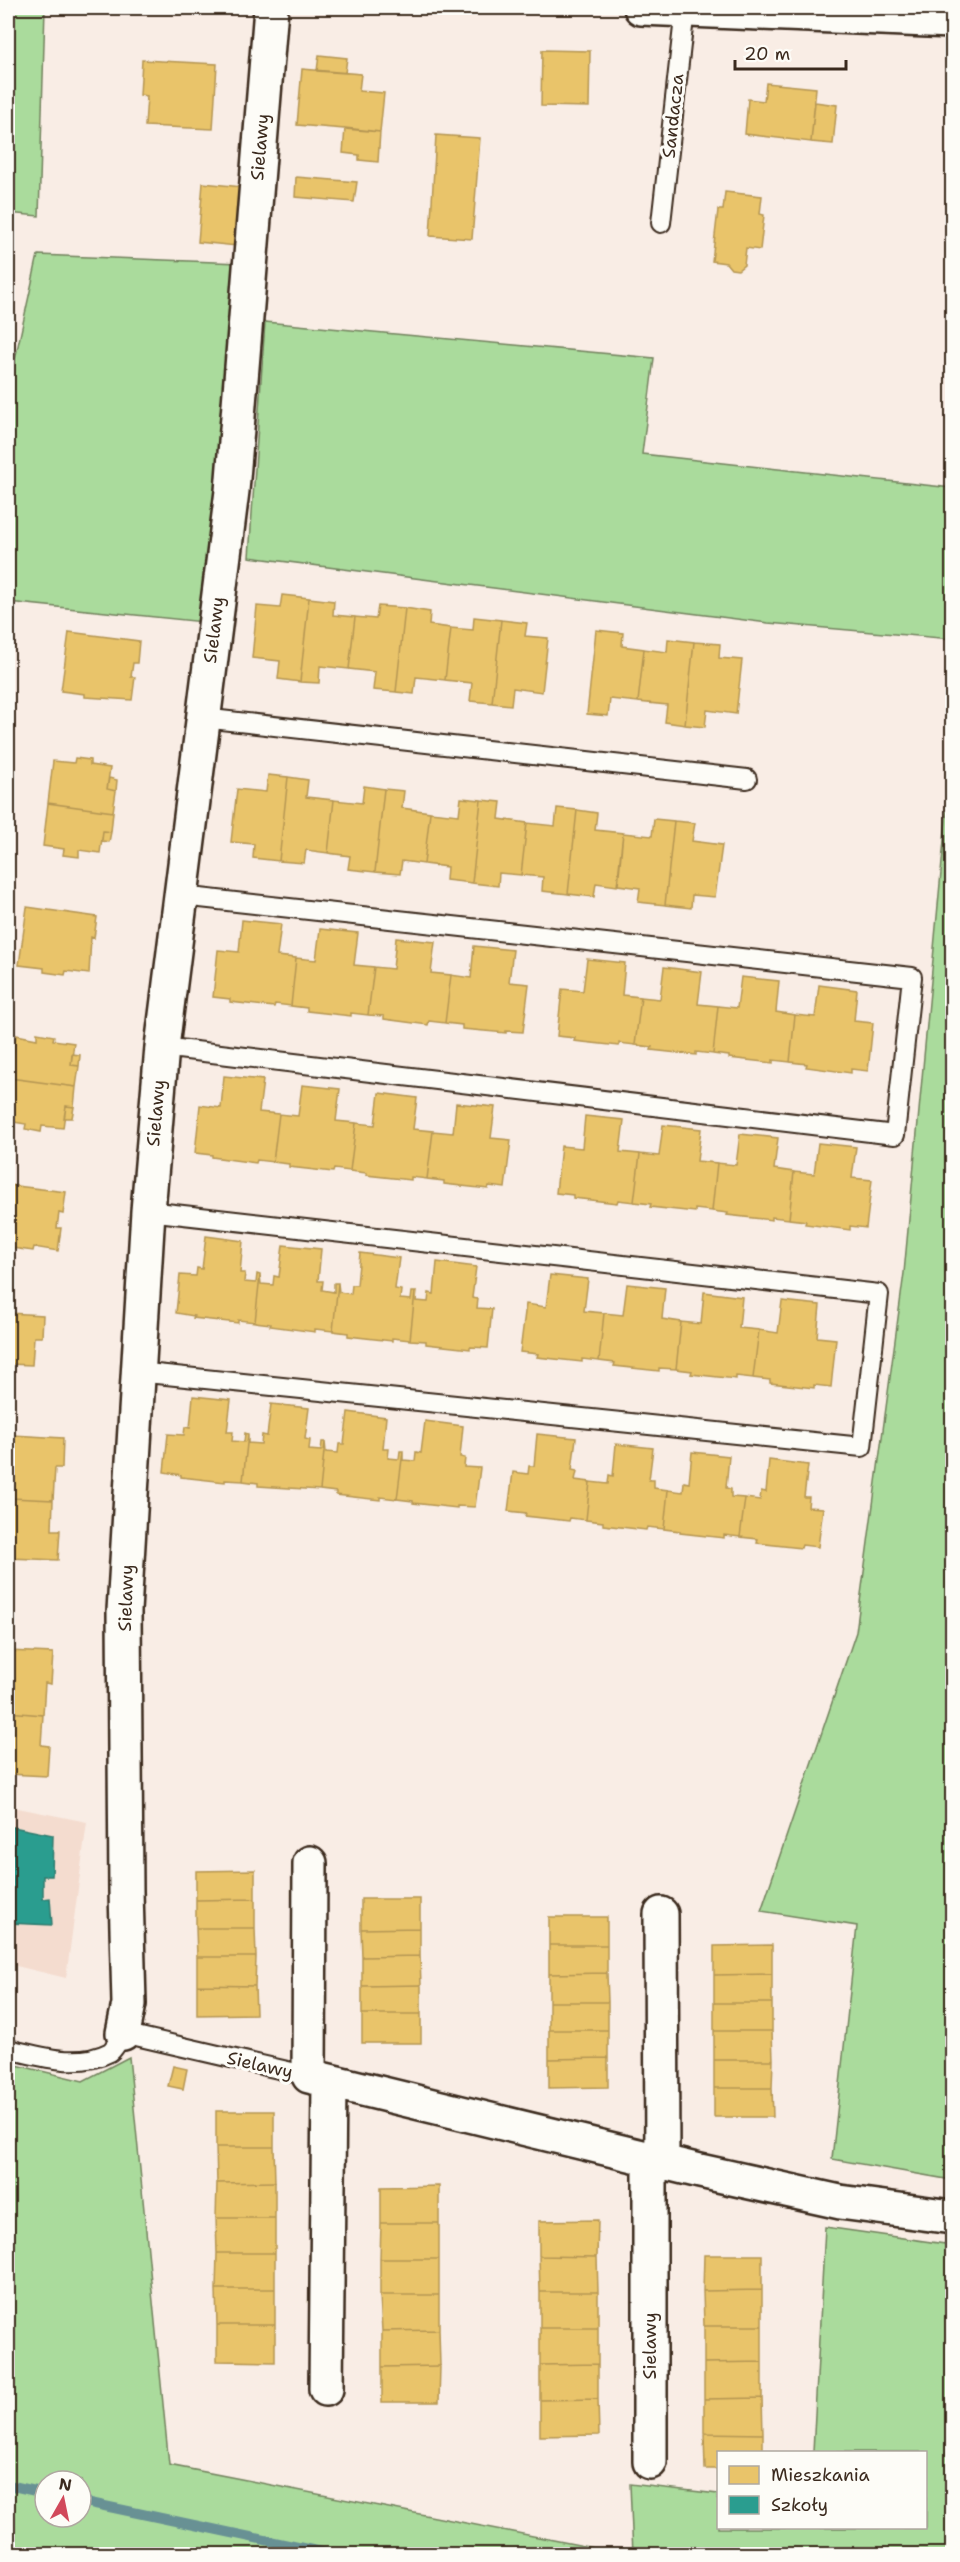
<svg xmlns="http://www.w3.org/2000/svg" width="960" height="2562" viewBox="0 0 960 2562" font-family="'Shantell Sans',sans-serif">
	<style>
		.built { fill: #f4dccf }
		.green { fill: #aadb9c; stroke: #72825d; stroke-width: 1.5; fill-rule: evenodd }
		.homes { fill: #e9c46a; stroke: #b59653; stroke-width: 1.5 }
		.schools { fill: #2a9d8f; stroke: #2f7a6d; stroke-width: 1.5 }
		.lines { fill: none; stroke-linecap: round; stroke-linejoin: round }
		.stream { stroke: #689194; stroke-width: 10 }
		.service-casing { stroke: #3b2a1e; stroke-width: 22 }
		.minor-casing { stroke: #3b2a1e; stroke-width: 38 }
		.service { stroke: #fdfcf7; stroke-width: 18 }
		.minor { stroke: #fdfcf7; stroke-width: 33 }
		.labels { text-anchor: middle; stroke-width: 6; stroke-linejoin: round; paint-order: stroke }
		.street-label { font-size: 18px; fill: #3b2a1e; stroke: #fdfcf7 }
	</style>
	<rect width="100%" height="100%" fill="#f9ede5"/>
	<filter id="ink" filterUnits="userSpaceOnUse"><feTurbulence type="fractalNoise" baseFrequency=".0167" numOctaves="2"/><feDisplacementMap in="SourceGraphic" scale="12" xChannelSelector="R" yChannelSelector="G"/><feConvolveMatrix kernelMatrix="1 2 1 2 8 2 1 2 1" color-interpolation-filters="sRGB"/></filter>
	<g filter="url(#ink)">
		<path class="built" d="M8 1806 87 1822 66 1978 8 1964Z"/>
		<path class="green" d="M8 8H45L39 216 8 213Z
			M38 255 239 263 204 622 8 602V391Z
			M265 322 654 358 642 454 952 488V639L768 623 249 557Z
			M952 754V2180L832 2159 857 1926 761 1911 856 1632 904 1273Z
			M129 2057 169 2465 625 2554H8V2063L83 2081ZM45 2481H81V2517H45Z
			M825 2227 952 2245V2554H633L630 2484 718 2494V2528H926V2452H813Z"/>
		<path class="homes" d="M542 50 590 51 589 107 541 106Z
			M319 55 347 58 345 73 317 71Z
			M142 60 217 64 213 129 145 126 147 96 140 95Z
			M302 69 361 74 359 91 384 93 380 132 297 125Z
			M766 83 816 88 811 142 745 134 748 99 764 101Z
			M815 102 837 105 833 144 811 142Z
			M345 128 380 132 378 162 359 160V155L343 153Z
			M436 135 480 138 472 239 430 236Z
			M296 177 357 182 354 202 295 197Z
			M203 183 242 187 237 246 198 242Z
			M725 192 762 196 760 214 764 215 760 250 746 248 744 265 738 270 731 269 726 263 712 261 718 210H723Z
			M282 595 309 598 300 682 278 679 280 661 252 658 257 606 280 608Z
			M309 598 334 601 333 615 355 617 349 669 320 666 319 683 300 682Z
			M378 606 405 608 396 692 373 690 375 672 349 669 355 617 376 619Z
			M405 608 430 612 429 625 451 628 445 680 416 677 414 694 396 692Z
			M474 617 501 620 492 703 470 701 472 683 445 680 451 628 473 630Z
			M501 620 527 623 525 636 548 638 542 692 513 688 511 705 492 703Z
			M596 630 623 633 622 646 644 649 638 702 610 699 608 716 587 714Z
			M69 632 139 641 137 663H133L131 677H135L132 700 85 697V694L61 691Z
			M668 639 694 642 685 725 665 722 667 705 638 702 644 649 667 652Z
			M694 642 720 644 719 658 742 660 736 714 707 710 705 727 685 725Z
			M75 758 90 760V765L110 768 107 789 116 791 113 812 48 803 53 761 74 763Z
			M268 775 288 777 279 861 253 858 254 844 231 842 237 789 266 792Z
			M288 777 308 780 306 797 334 800 328 853 306 850 304 863 279 861Z
			M109 778 117 780 116 791 107 789Z
			M364 786 384 789 375 872 348 869 350 856 328 853 334 800 362 803Z
			M384 789 404 791 402 808 430 812 424 864 402 861 400 874 375 872Z
			M461 798 481 800 472 883 446 880 447 867 424 864 430 812 459 815Z
			M481 800 501 802 499 819 527 823 521 875 499 873 498 886 472 883Z
			M48 803 113 812 111 832 103 831 100 853 79 850V857L63 855 64 849 43 846Z
			M557 808 577 810 568 894 542 891 543 877 521 875 527 823 555 826Z
			M577 810 597 813 595 830 623 833 617 886 596 883 594 897 568 894Z
			M654 819 674 821 665 905 638 902 640 888 618 885 623 833 652 836Z
			M674 821 695 823 692 841 722 845 715 897 692 895 691 908 665 905Z
			M103 831 111 832 109 842 102 841Z
			M27 907 97 917 94 938 91 937 89 974 66 971 65 975 44 972V968L19 965Z
			M242 920 281 924 277 956 296 958 291 1006 275 1004 274 1007 230 1002V999L213 997 218 950 239 952Z
			M320 929 358 933 354 965 374 967 368 1015 351 1013V1016L307 1011V1008L291 1006 296 958 316 960Z
			M396 938 435 942 431 973 451 975 445 1023 429 1021 428 1025 384 1019V1016L368 1015 374 967 393 969Z
			M474 946 513 950 509 982 529 984 523 1032 506 1031V1033L462 1029V1025L445 1023 451 975 471 978Z
			M587 959 625 963 622 995 641 997 635 1045 619 1043V1046L574 1041 575 1038 557 1036 562 989 583 991Z
			M664 967 702 972 698 1004 718 1006 713 1054 696 1052V1055L651 1050 652 1047 635 1045 641 997 660 999Z
			M741 977 779 981 776 1012 795 1015 790 1062 773 1060V1063L729 1058V1056L713 1054 718 1006 737 1008Z
			M819 985 857 990 854 1021 873 1023 868 1071 851 1069V1073L806 1067 807 1064 790 1062 795 1015 815 1017Z
			M37 1033 54 1036 53 1040 74 1043 71 1065 79 1066 76 1087 10 1078 16 1035 37 1039Z
			M72 1054 80 1055 79 1066 71 1065Z
			M224 1076 263 1080 259 1112 279 1114 273 1162 257 1160 256 1163 212 1157V1155L195 1153 200 1105 221 1108Z
			M10 1078 76 1087 74 1107 66 1106 63 1128 42 1126 41 1132 25 1129 26 1124 8 1121Z
			M302 1085 340 1089 336 1121 356 1123 350 1171 334 1169 333 1172 289 1167V1164L273 1162 279 1114 298 1116Z
			M379 1093 417 1098 413 1129 433 1131 427 1179 411 1177V1180L366 1175 367 1173 350 1171 356 1123 375 1125Z
			M456 1103 495 1107 491 1138 511 1140 505 1188 489 1186 488 1189 444 1184V1181L427 1179 433 1131 453 1133Z
			M66 1106 74 1107 72 1118H64Z
			M585 1116 624 1120 620 1152 640 1154 634 1202 618 1200 617 1203 573 1198V1195L556 1193 561 1146 582 1148Z
			M663 1125 701 1129 697 1161 717 1163 712 1211 695 1209V1212L650 1207 651 1204 634 1202 640 1154 659 1156Z
			M740 1134 778 1138 774 1169 794 1172 789 1219 772 1217V1220L727 1215 728 1213 712 1211 717 1163 736 1165Z
			M818 1143 856 1147 852 1178 872 1180 866 1228 850 1226V1230L805 1224 806 1221 789 1219 794 1172 814 1174Z
			M8 1185 66 1192 63 1214 59 1213 57 1228H61L58 1251 34 1247 33 1251 12 1248V1245L8 1244Z
			M206 1236 243 1241 240 1273H245L244 1282 256 1283 257 1274 260 1275 255 1322 238 1320V1323L193 1318 194 1316 176 1313 180 1275 196 1276 197 1268 202 1269Z
			M283 1245 321 1249 318 1281H323L322 1290 334 1292V1283H338L333 1331 315 1329V1332L270 1326 271 1324 255 1322 260 1275 261 1284 273 1285 274 1276 279 1277Z
			M360 1253 399 1258 395 1289 401 1290 400 1299 411 1300 412 1292H415L410 1340 392 1338V1341L348 1336V1333L333 1331 338 1283 339 1292 351 1294 352 1285H357Z
			M437 1262 476 1267 472 1298 478 1299 477 1308 492 1309 488 1348 470 1347V1349L426 1344V1341L410 1340 415 1292H417L416 1301 428 1302 429 1293 434 1294Z
			M550 1275 588 1279 584 1311 604 1313 599 1361 582 1359V1362L537 1357 538 1354 520 1352 526 1304 546 1307Z
			M627 1284 665 1288 662 1319 681 1322 676 1369 659 1368V1371L614 1366 615 1363 599 1361 604 1313 623 1315Z
			M704 1292 742 1297 739 1328 759 1330 753 1378 736 1376V1379L691 1374 692 1371 676 1369 681 1322 701 1324Z
			M782 1301 820 1305 817 1337 836 1339 831 1387 814 1385V1388L770 1383V1380L753 1378 759 1330 778 1333Z
			M8 1313 43 1315 42 1337H34L32 1365 8 1364Z
			M193 1396 231 1400 227 1432H233L232 1441 244 1442 245 1433 248 1434 243 1481 225 1480V1482L181 1477V1475L164 1472 168 1434 184 1435 185 1427 190 1428Z
			M271 1404 309 1408 305 1439 310 1440 309 1450 321 1451 322 1442H325L320 1490 258 1486V1483L243 1481 248 1434V1443L261 1444 262 1435 267 1436Z
			M348 1412 386 1417 383 1449H389L388 1458 399 1459 400 1451H403L397 1499 380 1497V1500L336 1495V1492L320 1490 325 1442 326 1452 338 1453 339 1444H344Z
			M425 1421 463 1426 460 1457 465 1458 464 1467 480 1468 475 1507 457 1506V1508L413 1503V1501L397 1499 403 1451V1460L415 1461 416 1452 421 1453Z
			M537 1434 576 1438 572 1470 577 1471 575 1480 590 1482 586 1520 570 1518 569 1521 525 1516 526 1513 508 1511 513 1472 528 1474 529 1466H534Z
			M13 1435 63 1438 62 1468H55L53 1500 11 1498Z
			M616 1444 653 1448 649 1480H654V1488L668 1490 664 1529 647 1527 646 1530 603 1525V1522L586 1520 590 1482 608 1484 609 1475 613 1476Z
			M692 1452 729 1456 726 1488 731 1489V1497L745 1498 740 1537 724 1535V1538L680 1533V1531L664 1529 668 1490 683 1492 684 1482 689 1483Z
			M769 1460 808 1465 804 1497H809L808 1507 823 1508 818 1547 802 1545 801 1548 757 1543 758 1539 740 1537 745 1498 760 1500 761 1491 766 1492Z
			M11 1498 53 1500 52 1530H60L58 1560 9 1558Z
			M8 1651 53 1653 51 1684 45 1683 43 1715 8 1712Z
			M8 1712 43 1715 41 1745 49 1746 47 1776 8 1774Z
			M255 1870V1899L196 1900V1871Z
			M255 1899V1928H196V1900Z
			M361 1899H420V1928L361 1929Z
			M549 1917H607V1945H549Z
			M196 1928H255L256 1957H197Z
			M420 1928V1956L362 1957 361 1929Z
			M549 1945H607V1973L549 1974Z
			M772 1945V1974L714 1975V1946Z
			M420 1956 421 1985 362 1986V1957Z
			M197 1957H256L255 1986 197 1985Z
			M607 1973 608 2002H549V1974Z
			M772 1974V2003H714V1975Z
			M197 1985 255 1986 256 2014 197 2015Z
			M421 1985V2014H362V1986Z
			M549 2002H608V2030H549Z
			M714 2003H772V2031H714Z
			M362 2014H421V2043H362Z
			M549 2030H608V2058L549 2059Z
			M714 2031H772L773 2060H714Z
			M608 2058V2087L549 2088V2059Z
			M714 2060H773L772 2088H714Z
			M173 2066 187 2069 183 2089 168 2086Z
			M714 2088H772L773 2117H714Z
			M216 2111H274V2147H216Z
			M216 2147H274L275 2182 217 2183Z
			M275 2182V2218H216L217 2183Z
			M439 2186V2223H381V2187Z
			M216 2218H275V2253H217Z
			M598 2220 597 2257 539 2256V2221Z
			M381 2223H439V2259H380Z
			M217 2253H275V2289H216Z
			M704 2255H762V2290L703 2291Z
			M539 2256 597 2257 598 2292H540Z
			M380 2259H439V2295H380Z
			M216 2289H275V2325H217Z
			M762 2290V2326H704L703 2291Z
			M540 2292H598V2328H540Z
			M380 2295H439V2330L382 2331Z
			M217 2325H275V2362L217 2361Z
			M704 2326H762V2362L704 2363Z
			M540 2328H598V2364L540 2365Z
			M439 2330 440 2366 382 2367V2331Z
			M762 2362V2398L704 2399V2363Z
			M598 2364V2399L540 2400V2365Z
			M440 2366 439 2402H382V2367Z
			M762 2398 763 2434 704 2433V2399Z
			M598 2399 599 2435 540 2436V2400Z
			M704 2433 763 2434V2452H718V2469H705Z"/>
		<path class="schools" d="M8 1826 53 1835 52 1876H43V1899L50 1898 52 1925 8 1923Z"/>
		<g class="lines">
			<path class="stream" d="M8 2485 45 2493
				M81 2501 331 2554"/>
			<defs>
				<path id="service" d="M661 223 685 9
					M203 718 747 779
					M162 1047 895 1135 912 977 182 896
					M137 1372 862 1447 879 1294 148 1211
					M8 2049C40 2056 77 2069 110 2052 115 2048 120 2038 123 2033L309 2076"/>
				<path id="minor" d="M641 8 952 21
					M310 1863 309 2076 700 2171 840 2202 952 2217
					M661 1914 662 2162
					M123 2033 129 2004 126 1891 124 1611 148 1211 162 1047 232 491 271 8
					M326 2389 329 2082
					M650 2462V2159"/>
			</defs>
			<use href="#service" class="service-casing"/>
			<use href="#minor" class="minor-casing"/>
			<use href="#service" class="service"/>
			<use href="#minor" class="minor"/>
		</g>
	</g>
	<g class="labels">
		<g class="street-label">
			<text transform="translate(673 116) rotate(-84)" y="6">Sandacza</text>
			<text transform="translate(260 147) rotate(-85)" y="6">Sielawy</text>
			<text transform="translate(214 630) rotate(-83)" y="6">Sielawy</text>
			<text transform="translate(156 1113) rotate(-85)" y="6">Sielawy</text>
			<text transform="translate(126 1598) rotate(-88)" y="6">Sielawy</text>
			<text transform="translate(260 2065) rotate(13)" y="6">Sielawy</text>
			<text transform="translate(650 2346) rotate(-90)" y="6">Sielawy</text>
		</g>
	</g>
	<rect width="960" height="2562" fill="none" stroke="#fdfcf7" stroke-width="30"/>
	<rect x="15" y="15" width="930" height="2532" fill="none" stroke="#3b2a1e" stroke-width="2" filter="url(#ink)"/>
	<rect x="717" y="2451" width="210" height="78" fill="#fdfcf7" stroke="#afa8a0" stroke-width="1.5"/>
	<rect x="729" y="2466" width="30" height="18" fill="#e9c46a" stroke="#afa8a0" stroke-width="1.5"/>
	<text x="771" y="2481" font-size="18" fill="#3b2a1e">Mieszkania</text>
	<rect x="729" y="2496" width="30" height="18" fill="#2a9d8f" stroke="#afa8a0" stroke-width="1.5"/>
	<text x="771" y="2511" font-size="18" fill="#3b2a1e">Szkoły</text>
	<g transform="translate(63 2499) rotate(9)"><circle r="28" fill="#fdfcf7" stroke="#afa8a0" stroke-width="1.5"/>
	<path d="M0-4.5L10 22L0 15L-10 22Z" fill="#d1495b"/>
	<text y="-9" font-size="16" font-weight="bold" text-anchor="middle" fill="#3b2a1e">N</text>
	</g>
	<path d="M735 60v9h111v-9" fill="none" stroke="#3b2a1e" stroke-width="3"/>
	<text x="744" y="60" font-size="18" fill="#3b2a1e" stroke="#fdfcf7" stroke-width="4.5" paint-order="stroke">20 m</text>
</svg>
